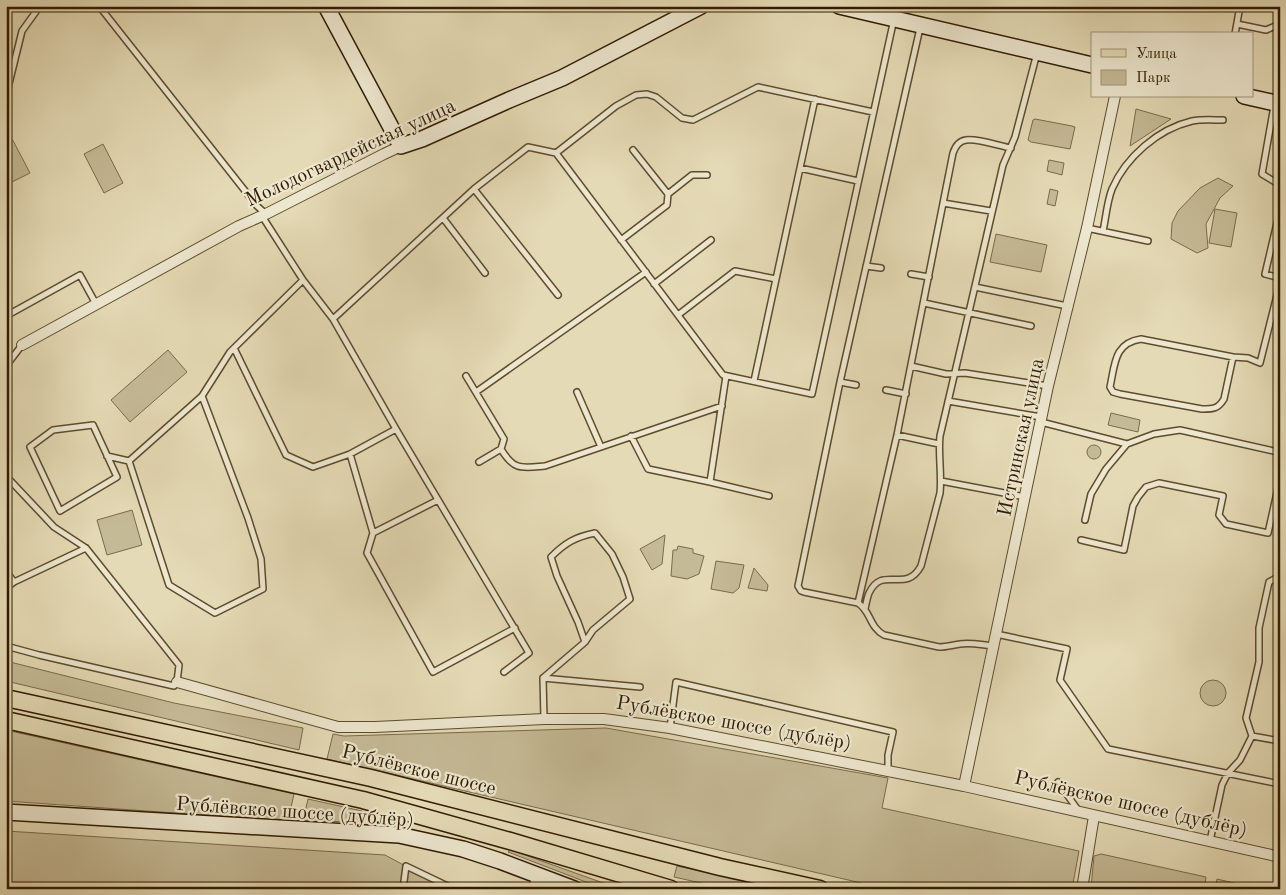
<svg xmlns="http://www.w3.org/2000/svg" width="1286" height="895" viewBox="0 0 1286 895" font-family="'Old Standard TT',serif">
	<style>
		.green { fill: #c5ba96; stroke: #7a6b4b }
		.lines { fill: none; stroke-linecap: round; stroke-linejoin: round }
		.lane-casing { stroke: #5d4c2d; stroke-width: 8 }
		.street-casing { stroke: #5d4c2d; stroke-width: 12 }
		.secondary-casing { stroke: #301c00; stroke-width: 18 }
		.primary-casing { stroke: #301c00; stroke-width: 19 }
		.lane { stroke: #ede7cf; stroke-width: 5 }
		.street { stroke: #ede7cf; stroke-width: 10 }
		.secondary { stroke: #ede7cf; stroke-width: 15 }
		.primary { stroke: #e4dab5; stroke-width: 16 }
		.labels { text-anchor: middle; stroke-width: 4.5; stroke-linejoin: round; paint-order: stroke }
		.street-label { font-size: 20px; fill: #301c00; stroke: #ede7cf }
	</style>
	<rect width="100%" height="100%" fill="#e4dab5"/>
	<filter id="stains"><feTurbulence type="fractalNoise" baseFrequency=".004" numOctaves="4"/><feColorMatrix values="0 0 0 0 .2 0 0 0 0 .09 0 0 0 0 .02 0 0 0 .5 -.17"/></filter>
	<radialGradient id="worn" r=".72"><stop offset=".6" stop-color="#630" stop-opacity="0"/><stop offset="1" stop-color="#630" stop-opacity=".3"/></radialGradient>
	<path class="green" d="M1136 109 1171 119 1130 146Z
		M1035 119 1072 126 1075 127 1070 149 1031 142 1028 140 1033 120Z
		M9 133 30 173 6 185V134Z
		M103 144 123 183 104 193 84 154Z
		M1049 160 1064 163 1062 175 1047 171Z
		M1218 178 1233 186 1220 198 1206 224 1208 248 1197 253 1171 239 1172 223 1178 211 1200 188Z
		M1050 189 1058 191 1055 206 1047 204Z
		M1215 209 1237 213 1231 247 1209 243Z
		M996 234 1047 245 1041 272 990 262Z
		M168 350 187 372 130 422 111 400Z
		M1111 413 1140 420 1138 432 1108 425Z
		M1087 452a7 7 0 1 1 14 0a7 7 0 1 1-14 0Z
		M132 510 142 545 107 555 97 520Z
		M665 535 662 564 652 570 640 549Z
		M678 546 693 549V553L704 556 699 574 687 579 671 576 673 550H677Z
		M716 561 744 565 739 588 733 593 711 589Z
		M754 568 768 585 767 591 748 588Z
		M6 661 174 703 303 728 299 750 6 681Z
		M1200 693a13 13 0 1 1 26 0a13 13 0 1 1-26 0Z
		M606 728 888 778 882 808 1079 851 1072 889H887L327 759 333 734 344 736Z
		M6 730 294 794 288 821 6 801Z
		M308 799 362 811 364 814 365 819 361 822 303 821Z
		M6 831 385 855 448 889H6Z
		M511 850 620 889H604L508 852Z
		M1101 854 1206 877 1204 889 1091 888 1094 856Z
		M677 866 783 889H728L674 877Z
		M1217 879 1259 889H1215Z"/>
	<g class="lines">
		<defs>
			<path id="lane" d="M99 6 257 206 266 214
				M1237 24 1266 30 1280 24
				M920 28 840 382 798 586 801 591 804 592 858 603C871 611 869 627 884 635L939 647C946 647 953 645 960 644 970 642 982 645 993 646
				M1235 34 1240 6
				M6 96 22 31 40 6
				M1274 106 1262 174 1280 185
				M873 112 758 87 693 120 682 118 656 97 647 94 636 95 616 106 556 153 723 375 812 394 894 19
				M556 153 528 147 474 189 558 295
				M800 168 815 99
				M668 194 692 175H707
				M943 203 991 211
				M1280 210 1265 274 1280 278
				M262 216 303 280 333 319 396 429 529 653 504 672
				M443 218 485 273
				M1087 228 1148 241
				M1103 231C1106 217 1107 202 1112 189 1126 157 1158 129 1192 121 1202 119 1213 120 1223 120
				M621 240 667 205 668 194 633 150
				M866 266 881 268
				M911 274 929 277
				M654 284 711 240
				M975 287 1067 306
				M924 303 1031 326
				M678 315 735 271 776 279
				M6 316 80 275 96 304
				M333 319 474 189
				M234 348 286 455 313 467 350 454 396 429
				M1233 357 1224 399C1218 409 1213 409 1202 409L1120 394 1113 392 1110 387C1115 364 1114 343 1141 339L1233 357 1248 358 1260 363 1280 283
				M6 366 22 345
				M911 366 946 374 965 373 1048 386
				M466 376 504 439 501 449C514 471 522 468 545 466L722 406
				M726 376 710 482 769 496
				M754 381 800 168 858 181
				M840 382 856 385
				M886 390 906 394
				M476 392 646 272
				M577 392 601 447
				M948 401 1041 417
				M1041 422 1127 444 1106 469 1091 494 1085 520
				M93 425 117 477 60 511 30 447 53 430Z
				M897 435 939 444
				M631 436 648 469 710 482
				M1127 444 1154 434 1180 430 1278 452 1280 456
				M350 454 373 533
				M107 456 129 461 202 396 230 352 303 280
				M129 461 169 585 215 613 263 589 261 559 248 518 202 396
				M479 462 501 449
				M6 476 54 527 86 548 179 665 177 682 174 686 39 655 6 646
				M941 481 1025 497
				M438 500 373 533 367 553 433 672 515 628
				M1081 540 1124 550 1133 506 1138 497 1146 487 1159 483 1223 496 1219 515 1226 524 1268 533 1280 479
				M6 571 14 582 6 588
				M14 582 86 548
				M858 603 897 435 953 153C955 147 959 141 966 140 976 138 1000 146 1011 148
				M865 609C866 604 867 598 869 593 883 564 905 595 921 566L940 493C942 474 938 455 940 436L969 312 1003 165 1015 137 1037 53
				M996 634 1067 649 1060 680 1108 749 1280 784
				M543 678 640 687
				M544 719 543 678 585 642 593 630 630 599 623 577 612 554 595 533C575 537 565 543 551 557L557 576 578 622 585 642
				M670 728 676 682 893 732 888 755V771
				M1252 736 1280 741
				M1058 782 1078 810
				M1210 841 1222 785 1228 773 1240 760 1252 736 1246 718 1259 662V628L1269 582 1280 576
				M403 889 406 866 454 889"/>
			<path id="street" d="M22 345 239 226 266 214 384 154 401 146
				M177 682 338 727H375L544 719H604L670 728 964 786 1280 857
				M964 786 1048 386 1087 228 1115 96
				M533 889 539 875
				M1082 889 1094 816"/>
			<path id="secondary" d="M326 6 401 146 422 139 509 100 562 78 701 6
				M839 6 1092 65
				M1244 96 1280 104
				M6 812 399 835 463 849 500 861 574 889"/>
			<path id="primary" d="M6 698 371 778 720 867 820 889
				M6 720 363 800 510 841 671 889"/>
		</defs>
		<use href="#lane" class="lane-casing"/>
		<use href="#street" class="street-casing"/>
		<use href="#secondary" class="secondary-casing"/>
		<use href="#primary" class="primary-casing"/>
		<use href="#lane" class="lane"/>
		<use href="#street" class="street"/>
		<use href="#secondary" class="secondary"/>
		<use href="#primary" class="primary"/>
	</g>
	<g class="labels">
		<g class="street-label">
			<text transform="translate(350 152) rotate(-25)" y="7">Молодогвардейская улица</text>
			<text transform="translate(1020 437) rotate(-78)" y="7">Истринская улица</text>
			<text transform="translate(734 722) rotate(10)" y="7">Рублёвское шоссе (дублёр)</text>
			<text transform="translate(419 769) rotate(14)" y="7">Рублёвское шоссе</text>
			<text transform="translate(1131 803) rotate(13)" y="7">Рублёвское шоссе (дублёр)</text>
			<text transform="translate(295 811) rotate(4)" y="7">Рублёвское шоссе (дублёр)</text>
		</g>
	</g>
	<rect width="1286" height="895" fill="none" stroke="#e4dab5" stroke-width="25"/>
	<rect x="8" y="8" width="1271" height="880" fill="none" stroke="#301c00" stroke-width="2.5"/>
	<rect x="12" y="12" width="1261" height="870" fill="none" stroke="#301c00"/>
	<rect x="1091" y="32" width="162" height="65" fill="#ede7cf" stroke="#a1967c"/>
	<rect x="1101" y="49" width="25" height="8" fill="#e4dab5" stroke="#a1967c"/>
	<text x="1136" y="58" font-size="15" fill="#301c00">Улица</text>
	<rect x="1101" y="70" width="25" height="15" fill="#c5ba96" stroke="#a1967c"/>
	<text x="1136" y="82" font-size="15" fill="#301c00">Парк</text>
	<rect width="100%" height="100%" filter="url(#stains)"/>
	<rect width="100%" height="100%" fill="url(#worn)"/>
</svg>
